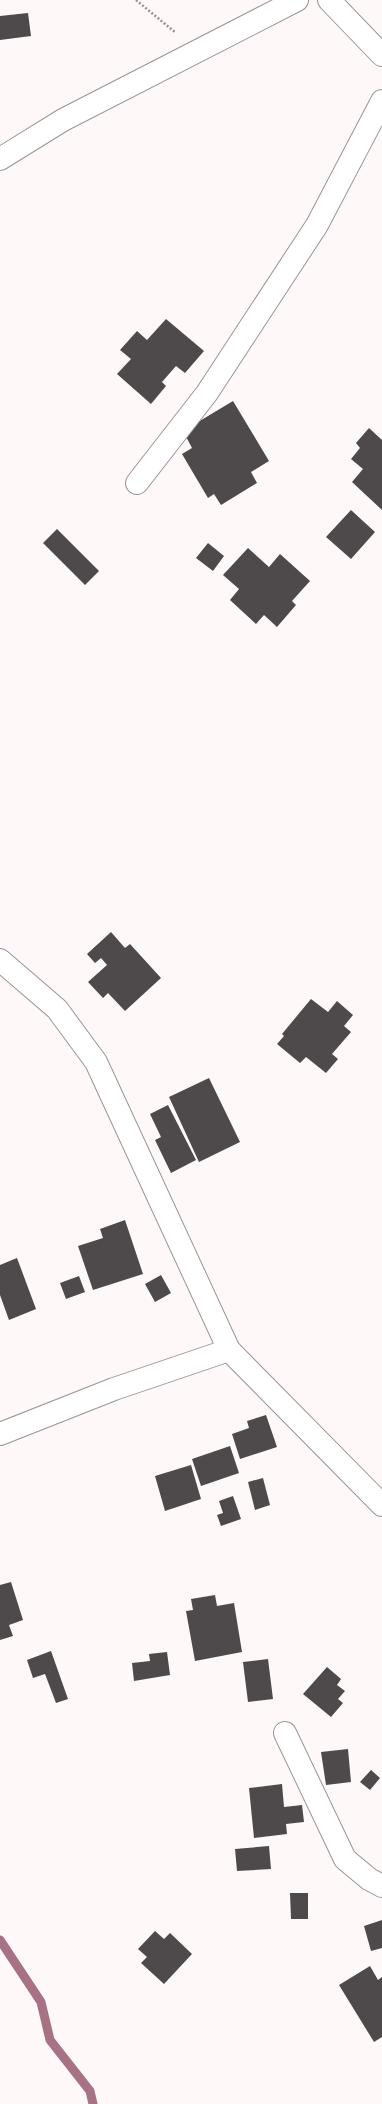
<svg xmlns="http://www.w3.org/2000/svg" width="382" height="2104" viewBox="0 0 382 2104" font-family="Lato,sans-serif">
	<style>
		.lines { fill: none; stroke-linecap: round; stroke-linejoin: round }
		.stream { stroke: #a67284; stroke-width: 9 }
		.building { fill: #4e494b }
		.minor-casing { stroke: #9b9496; stroke-width: 24 }
		.path { stroke: #949091; stroke-width: 2.5; stroke-dasharray: 2 2; stroke-linecap: butt }
		.minor { stroke: #fff; stroke-width: 22 }
	</style>
	<rect width="100%" height="100%" fill="#fef8f9"/>
	<g class="lines">
		<path class="stream" d="M0 1940 41 2002 50 2040 90 2091 93 2104"/>
	</g>
	<path class="building" d="M28 13 31 36 0 40V16Z
		M166 319 204 351 185 373 176 366 162 382 166 386 151 404 117 374 131 359 120 350 137 331 147 340Z
		M233 401 269 461 251 472 257 483 221 505 214 494 208 498 182 454 192 448 183 431Z
		M369 428 382 440V510L352 482 363 469 351 459 360 448 356 443Z
		M351 510 375 532 351 559 326 537Z
		M57 529 99 571 85 585 43 543Z
		M208 543 224 556 213 571 196 558Z
		M248 548 269 567 280 554 310 581 292 601 296 605 277 627 264 615 256 624 230 600 239 589 223 575Z
		M111 932 125 948 130 944 161 978 125 1011 108 993 103 998 88 982 107 965 101 958 95 963 87 954Z
		M311 999 328 1012 337 1001 353 1015 344 1026 351 1032 332 1054 338 1059 326 1073 306 1057 300 1063 277 1044 284 1036 282 1034Z
		M209 1078 240 1142 199 1162 169 1097Z
		M168 1105 196 1160 171 1173 155 1140 161 1137 150 1114Z
		M125 1220 143 1274 93 1290 78 1246 103 1238 100 1229Z
		M17 1258 36 1309 9 1320 0 1295V1265Z
		M161 1275 171 1293 155 1302 145 1284Z
		M79 1276 85 1292 66 1299 60 1283Z
		M266 1415 277 1447 240 1459 232 1434 249 1428 247 1421Z
		M230 1446 239 1473 201 1486 192 1459Z
		M191 1465 201 1499 165 1511 155 1476Z
		M263 1478 270 1505 255 1510 248 1482Z
		M233 1496 241 1519 221 1526 217 1515 223 1513 219 1501Z
		M11 1582 23 1620 9 1625 13 1636 0 1640V1585Z
		M215 1595 217 1606 234 1603 242 1652 195 1661 186 1611 193 1610 191 1599Z
		M51 1651 68 1699 56 1703 45 1674 33 1678 27 1660Z
		M167 1652 170 1675 134 1681 132 1663 150 1661 149 1654Z
		M268 1659 273 1699 248 1702 243 1662Z
		M327 1667 341 1679 337 1685 345 1691 338 1699 343 1703 331 1717 303 1694Z
		M348 1749 351 1782 326 1785 321 1752Z
		M371 1770 380 1778 370 1790 360 1782Z
		M282 1784 284 1807 302 1805 304 1822 286 1824 287 1834 254 1838 249 1788Z
		M269 1846 271 1869 237 1871 235 1849Z
		M290 1893H308V1919H291Z
		M382 1920V1948L371 1951 364 1926Z
		M155 1931 164 1939 170 1933 192 1954 164 1984 141 1963 147 1957 138 1949Z
		M370 1966 378 1980 382 1977V2037L374 2042 339 1985Z"/>
	<g class="lines">
		<defs>
			<path id="minor" d="M329 0 382 55
				M0 159 63 120 297 0
				M137 483 207 393 317 225 382 101
				M0 960 57 1009 96 1062 229 1350 382 1505
				M0 1434 114 1389 229 1350
				M285 1733 345 1859 369 1879 382 1886"/>
		</defs>
		<use href="#minor" class="minor-casing"/>
		<path class="path" d="M136 0 176 33"/>
		<use href="#minor" class="minor"/>
	</g>
</svg>
